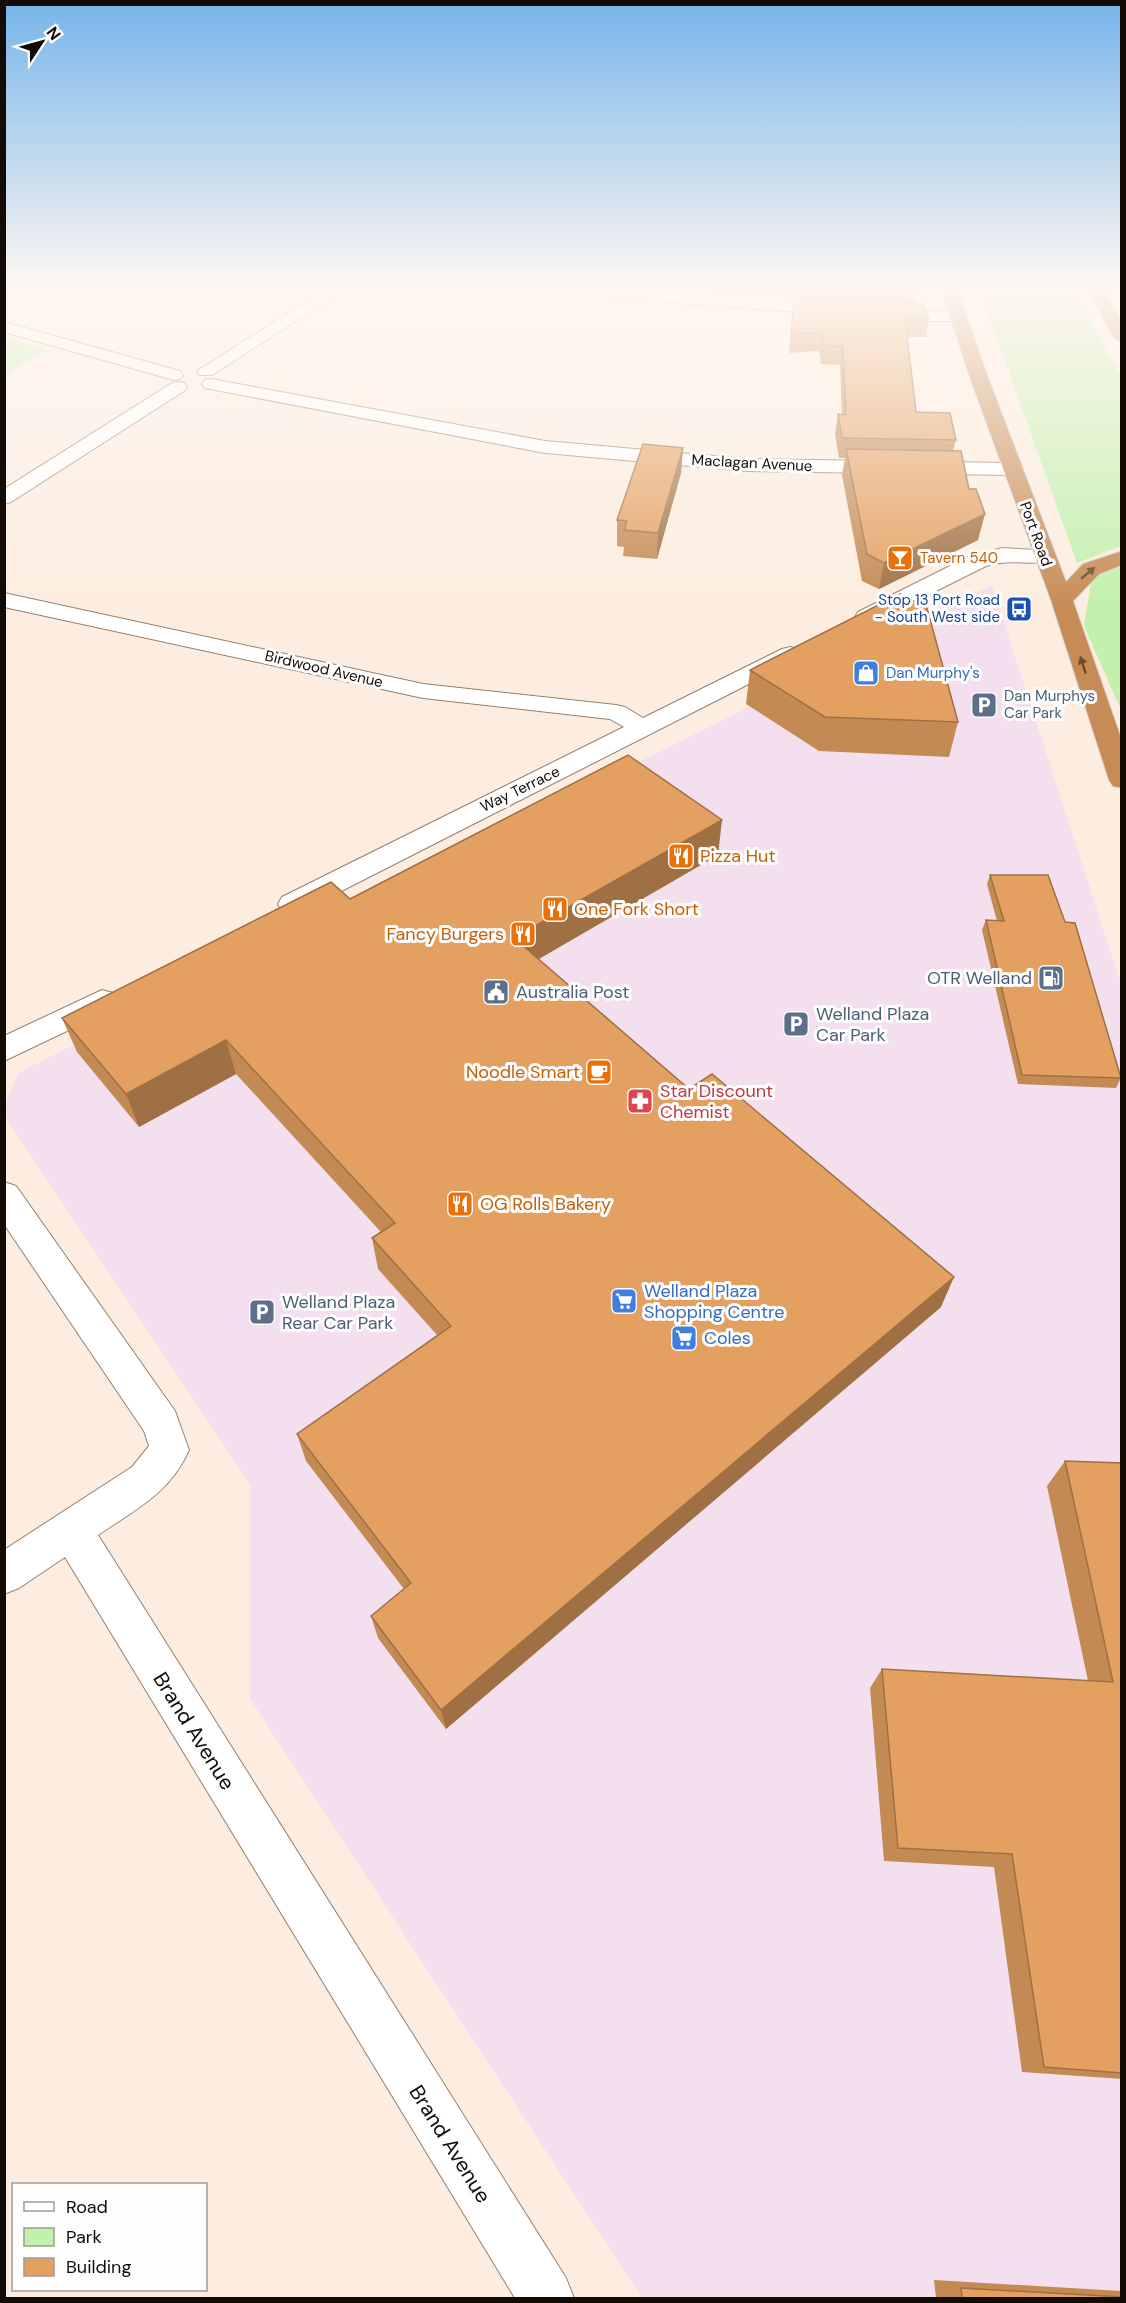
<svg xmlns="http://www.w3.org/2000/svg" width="1126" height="2303" viewBox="0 0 1126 2303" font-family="'DM Sans',sans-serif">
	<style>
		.commercial { fill: #f4dfee }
		.green { fill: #c2f0ad }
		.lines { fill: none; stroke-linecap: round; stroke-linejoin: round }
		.minor-casing { stroke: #96806c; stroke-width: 2 }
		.highway-casing { stroke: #d5d3d2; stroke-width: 2 }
		.minor { fill: #fff; fill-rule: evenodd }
		.highway { fill: #c78b56; fill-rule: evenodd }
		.wall { fill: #c38a53 }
		.shaded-wall { fill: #9f7044 }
		.building { fill: #e3a061; stroke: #9f7044; stroke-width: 1.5 }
		.oneway { fill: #6d4b2e }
		.labels { text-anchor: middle; stroke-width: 6; stroke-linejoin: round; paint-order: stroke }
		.far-street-label { font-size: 15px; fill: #130b05; stroke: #fdfdfd }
		.far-food-label { font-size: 15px; fill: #c56008; stroke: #fdfdfd; text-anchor: start }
		.far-transit-label { font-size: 15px; fill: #164399; stroke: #fdfdfd; text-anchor: end }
		.far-shop-label { font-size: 15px; fill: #366cbe; stroke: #fdfdfd; text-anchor: start }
		.far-service-label { font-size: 15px; fill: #4e5e75; stroke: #fdfdfd; text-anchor: start }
		.food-label { font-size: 18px; fill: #c56008; stroke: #fdfdfd; text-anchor: start }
		.service-label { font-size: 18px; fill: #4e5e75; stroke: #fdfdfd; text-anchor: start }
		.health-label { font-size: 18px; fill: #be3a42; stroke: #fdfdfd; text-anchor: start }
		.shop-label { font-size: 18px; fill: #366cbe; stroke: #fdfdfd; text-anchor: start }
		.near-street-label { font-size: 21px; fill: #130b05; stroke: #fdfdfd }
	</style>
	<rect width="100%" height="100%" fill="#fcede0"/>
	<path class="commercial" d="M992 585 1121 984V2298H642L250 1699V1485L5 1117V1104L18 1073Z"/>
	<path class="green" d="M983 288H1073L1121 376V546L1077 563 985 305Z
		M5 337 47 351 5 374Z
		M1121 564V710L1084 626 1092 576Z"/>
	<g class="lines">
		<defs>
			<path id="minor" d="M328 288H347L212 375H200L197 371Z
				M579 288H623L925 311H958L966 316 958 321H925L649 301 587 293Z
				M4 322 180 371 183 375 180 379 174 380 4 332Z
				M211 379 545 441 747 459 1012 463 1019 465 1022 469 1019 473 1012 475 747 471 545 453 205 388 202 384 205 380Z
				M178 382 184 383 187 387 184 391 11 502 4 504V489L172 383Z
				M1002 548 1052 551 1055 556 1052 561C1029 566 1011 558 986 566L874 622 866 624 858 622 855 617 858 612 970 556Z
				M4 593 423 684 616 705 625 707 643 718 782 649 790 647 798 649 802 654 798 659 302 911 292 913 282 911 278 904 282 897 624 727 610 719 423 698 4 607Z
				M102 990 113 993 117 1001 113 1009 4 1061V1036Z
				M4 1182 16 1186 175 1411 189 1450C170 1493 135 1510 98 1535L566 2278 574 2298H515L65 1557 19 1588 4 1594V1550L132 1467 149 1446 144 1431 4 1224Z"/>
			<path id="highway" d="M941 288H957L986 372 1066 582 1083 564 1122 551V565L1099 574 1073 601 1122 741V788L1113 786 1109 780 1051 600 968 372Z
				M1087 288H1103L1122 322V343L1114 338Z"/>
		</defs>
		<use href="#minor" class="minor-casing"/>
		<use href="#highway" class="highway-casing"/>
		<use href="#minor" class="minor"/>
		<use href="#highway" class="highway"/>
	</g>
	<path class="wall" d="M716 288H917L915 304 929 318 926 337H907L916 412 956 440 953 451 978 540 879 589 862 581 842 475 845 458H839L835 434 838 414H842L840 365 821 364 819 351 789 353 795 296 715 292Z
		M683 448 681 473 657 559 623 556 624 547 617 546V520Z
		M750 670 958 722 949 757 819 751 746 704Z
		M718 855 539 959 941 1307 446 1729 378 1638 371 1616 404 1589 306 1461 297 1434 437 1335 378 1269 372 1238 381 1232 236 1074 139 1127 77 1052 62 1018 350 899Z
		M990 875 1121 1078 1116 1088 1018 1084 982 930 986 920 997 921 987 884Z
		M1065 1461 1122 1463V2079L1022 2072 994 1867 884 1861 870 1688 882 1669 1088 1681 1047 1486Z
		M934 2280 1122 2291V2298H936Z"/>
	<path class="shaded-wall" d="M683 448 681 473 657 559 658 533Z
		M985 514 978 540 879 589 884 563Z
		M722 820 718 855 516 972 514 938Z
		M226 1040 236 1074 139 1127 126 1094Z
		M954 1277 941 1307 446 1729 441 1710Z"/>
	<path class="building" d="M795 295 923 304 929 318H905L916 412 950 413 956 440 842 438 838 414 846 415 843 346 824 345 822 332 791 334Z
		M643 444 683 448 658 533 624 530 627 521 617 520Z
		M846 449 961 451 969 489H976L985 514 884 563 867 554Z
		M900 594 927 608 958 722 825 717 750 670Z
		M628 755 722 820 514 938 689 1089 712 1074 954 1277 441 1710 371 1616 411 1583 297 1434 451 1326 372 1238 395 1223 226 1040 126 1094 62 1018 331 882 350 899Z
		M990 875H1048L1065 922 1075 923 1121 1078 1022 1075 986 920 1004 921Z
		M1065 1461 1122 1463V2073L1044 2067 1012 1854 898 1848 882 1669 1113 1682Z
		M961 2288 1122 2297V2298H962Z"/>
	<defs><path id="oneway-solid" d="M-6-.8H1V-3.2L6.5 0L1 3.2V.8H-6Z" transform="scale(1.5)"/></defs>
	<g class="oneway">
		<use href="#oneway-solid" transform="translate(1088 573) rotate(-40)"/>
		<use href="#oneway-solid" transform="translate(1083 665) rotate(-108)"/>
	</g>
	<linearGradient id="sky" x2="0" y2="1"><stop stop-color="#76b5eb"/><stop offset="0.47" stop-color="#fef7f1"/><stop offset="1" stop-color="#fef7f1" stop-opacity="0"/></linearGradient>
	<rect width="1126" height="610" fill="url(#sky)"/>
	<defs>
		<symbol id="bar-square" viewBox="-11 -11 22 22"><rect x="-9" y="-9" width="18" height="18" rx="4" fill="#e8710a" stroke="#fdfdfd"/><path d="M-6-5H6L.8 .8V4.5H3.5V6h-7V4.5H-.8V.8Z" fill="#fff"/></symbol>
		<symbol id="bus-square" viewBox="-11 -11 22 22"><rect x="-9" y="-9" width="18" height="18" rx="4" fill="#1a4fb4" stroke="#fdfdfd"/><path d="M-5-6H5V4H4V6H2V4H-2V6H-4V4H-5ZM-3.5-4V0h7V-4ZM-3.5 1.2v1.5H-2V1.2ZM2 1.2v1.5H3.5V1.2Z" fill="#fff"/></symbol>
		<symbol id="shop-square" viewBox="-11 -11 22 22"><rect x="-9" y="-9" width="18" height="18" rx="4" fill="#3f7fe0" stroke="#fdfdfd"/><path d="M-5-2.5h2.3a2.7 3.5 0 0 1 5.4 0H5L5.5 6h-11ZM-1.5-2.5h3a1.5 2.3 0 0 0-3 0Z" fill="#fff"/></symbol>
		<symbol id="parking-square" viewBox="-11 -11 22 22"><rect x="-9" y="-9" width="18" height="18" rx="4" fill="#5c6f8a" stroke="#fdfdfd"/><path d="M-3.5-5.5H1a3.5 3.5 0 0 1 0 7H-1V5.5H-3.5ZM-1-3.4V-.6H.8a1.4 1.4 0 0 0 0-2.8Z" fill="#fff"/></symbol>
		<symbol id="restaurant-square" viewBox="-11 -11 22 22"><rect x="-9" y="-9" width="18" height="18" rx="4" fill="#e8710a" stroke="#fdfdfd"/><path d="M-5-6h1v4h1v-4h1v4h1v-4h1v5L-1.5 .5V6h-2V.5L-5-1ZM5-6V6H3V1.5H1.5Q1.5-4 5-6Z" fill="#fff"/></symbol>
		<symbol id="fuel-square" viewBox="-11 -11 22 22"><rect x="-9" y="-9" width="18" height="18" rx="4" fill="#5c6f8a" stroke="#fdfdfd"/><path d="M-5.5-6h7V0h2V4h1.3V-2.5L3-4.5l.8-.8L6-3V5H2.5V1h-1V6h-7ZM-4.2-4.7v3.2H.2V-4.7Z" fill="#fff"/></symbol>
		<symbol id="civic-square" viewBox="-11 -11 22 22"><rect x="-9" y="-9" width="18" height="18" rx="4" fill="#5c6f8a" stroke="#fdfdfd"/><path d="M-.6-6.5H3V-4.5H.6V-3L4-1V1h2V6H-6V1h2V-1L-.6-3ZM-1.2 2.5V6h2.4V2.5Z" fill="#fff"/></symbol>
		<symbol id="cafe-square" viewBox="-11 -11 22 22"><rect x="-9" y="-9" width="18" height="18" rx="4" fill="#e8710a" stroke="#fdfdfd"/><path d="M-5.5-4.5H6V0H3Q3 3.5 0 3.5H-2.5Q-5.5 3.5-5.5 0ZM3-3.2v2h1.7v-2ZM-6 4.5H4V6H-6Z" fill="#fff"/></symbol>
		<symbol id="pharmacy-square" viewBox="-11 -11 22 22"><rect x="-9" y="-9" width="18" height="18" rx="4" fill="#e0444e" stroke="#fdfdfd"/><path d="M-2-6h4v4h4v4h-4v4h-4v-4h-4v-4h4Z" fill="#fff"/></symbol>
		<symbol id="supermarket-square" viewBox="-11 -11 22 22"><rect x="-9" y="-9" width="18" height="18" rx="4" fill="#3f7fe0" stroke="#fdfdfd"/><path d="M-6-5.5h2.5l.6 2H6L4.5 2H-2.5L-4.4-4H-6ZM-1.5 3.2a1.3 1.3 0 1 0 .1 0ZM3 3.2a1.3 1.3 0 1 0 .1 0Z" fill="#fff"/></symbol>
	</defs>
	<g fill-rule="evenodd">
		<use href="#bar-square" x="885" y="543" width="30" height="30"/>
		<use href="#bus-square" x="1004" y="594" width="30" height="30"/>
		<use href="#shop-square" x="851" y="658" width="30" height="30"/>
		<use href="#parking-square" x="969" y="690" width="30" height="30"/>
		<use href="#restaurant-square" x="666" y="841" width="30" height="30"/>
		<use href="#restaurant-square" x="540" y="894" width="30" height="30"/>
		<use href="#restaurant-square" x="508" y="919" width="30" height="30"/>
		<use href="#fuel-square" x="1036" y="963" width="30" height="30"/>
		<use href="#civic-square" x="481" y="977" width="30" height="30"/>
		<use href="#parking-square" x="781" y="1009" width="30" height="30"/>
		<use href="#cafe-square" x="584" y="1057" width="30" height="30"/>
		<use href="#pharmacy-square" x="625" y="1086" width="30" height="30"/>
		<use href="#restaurant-square" x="445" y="1189" width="30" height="30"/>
		<use href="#supermarket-square" x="609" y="1286" width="30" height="30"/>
		<use href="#parking-square" x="247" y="1297" width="30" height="30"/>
		<use href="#supermarket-square" x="669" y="1323" width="30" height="30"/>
	</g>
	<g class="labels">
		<g class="far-street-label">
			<text transform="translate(752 463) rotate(3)" y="5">Maclagan Avenue</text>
			<text transform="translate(1036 534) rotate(70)" y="5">Port Road</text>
			<text transform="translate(324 669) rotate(13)" y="5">Birdwood Avenue</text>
			<text transform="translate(520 789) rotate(-26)" y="5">Way Terrace</text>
		</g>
		<g class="far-food-label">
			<text x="920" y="563">Tavern 540</text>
		</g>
		<g class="far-transit-label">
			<text x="1000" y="605">Stop 13 Port Road<tspan x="1000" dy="17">- South West side</tspan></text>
		</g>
		<g class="far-shop-label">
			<text x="886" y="678">Dan Murphy's</text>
		</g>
		<g class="far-service-label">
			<text x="1004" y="701">Dan Murphys<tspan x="1004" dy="17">Car Park</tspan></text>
		</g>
		<g class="food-label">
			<text x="700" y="862">Pizza Hut</text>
			<text x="574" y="915">One Fork Short</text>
			<text x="504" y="940" text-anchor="end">Fancy Burgers</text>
			<text x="580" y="1078" text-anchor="end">Noodle Smart</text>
			<text x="480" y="1210">OG Rolls Bakery</text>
		</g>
		<g class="service-label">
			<text x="1032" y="984" text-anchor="end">OTR Welland</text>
			<text x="516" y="998">Australia Post</text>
			<text x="816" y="1020">Welland Plaza<tspan x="816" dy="21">Car Park</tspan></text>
			<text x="282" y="1308">Welland Plaza<tspan x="282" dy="21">Rear Car Park</tspan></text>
		</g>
		<g class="health-label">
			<text x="660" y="1097">Star Discount<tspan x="660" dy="21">Chemist</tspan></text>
		</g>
		<g class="shop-label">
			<text x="644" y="1297">Welland Plaza<tspan x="644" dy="21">Shopping Centre</tspan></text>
			<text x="704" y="1344">Coles</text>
		</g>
		<g class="near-street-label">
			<text transform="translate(194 1731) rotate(58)" y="7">Brand Avenue</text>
			<text transform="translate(450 2144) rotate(58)" y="7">Brand Avenue</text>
		</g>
	</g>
	<rect width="1126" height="2303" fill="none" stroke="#130b05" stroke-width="12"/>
	<rect x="12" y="2183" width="195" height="108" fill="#fdfdfd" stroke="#9f9c9a" stroke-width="1.5"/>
	<rect x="24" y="2202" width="30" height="9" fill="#ffffff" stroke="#9f9c9a" stroke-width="1.5"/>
	<text x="66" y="2213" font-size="18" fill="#130b05">Road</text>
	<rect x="24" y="2228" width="30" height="18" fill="#c2f0ad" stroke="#9f9c9a" stroke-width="1.5"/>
	<text x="66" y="2243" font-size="18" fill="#130b05">Park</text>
	<rect x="24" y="2258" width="30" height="18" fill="#e3a061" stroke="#9f9c9a" stroke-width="1.5"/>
	<text x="66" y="2273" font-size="18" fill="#130b05">Building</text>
	<g transform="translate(42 42) rotate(54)" stroke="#fdfdfd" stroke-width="4.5" paint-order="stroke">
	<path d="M0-4.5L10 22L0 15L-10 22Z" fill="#130b05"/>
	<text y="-9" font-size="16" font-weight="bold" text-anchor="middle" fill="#130b05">N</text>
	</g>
</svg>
